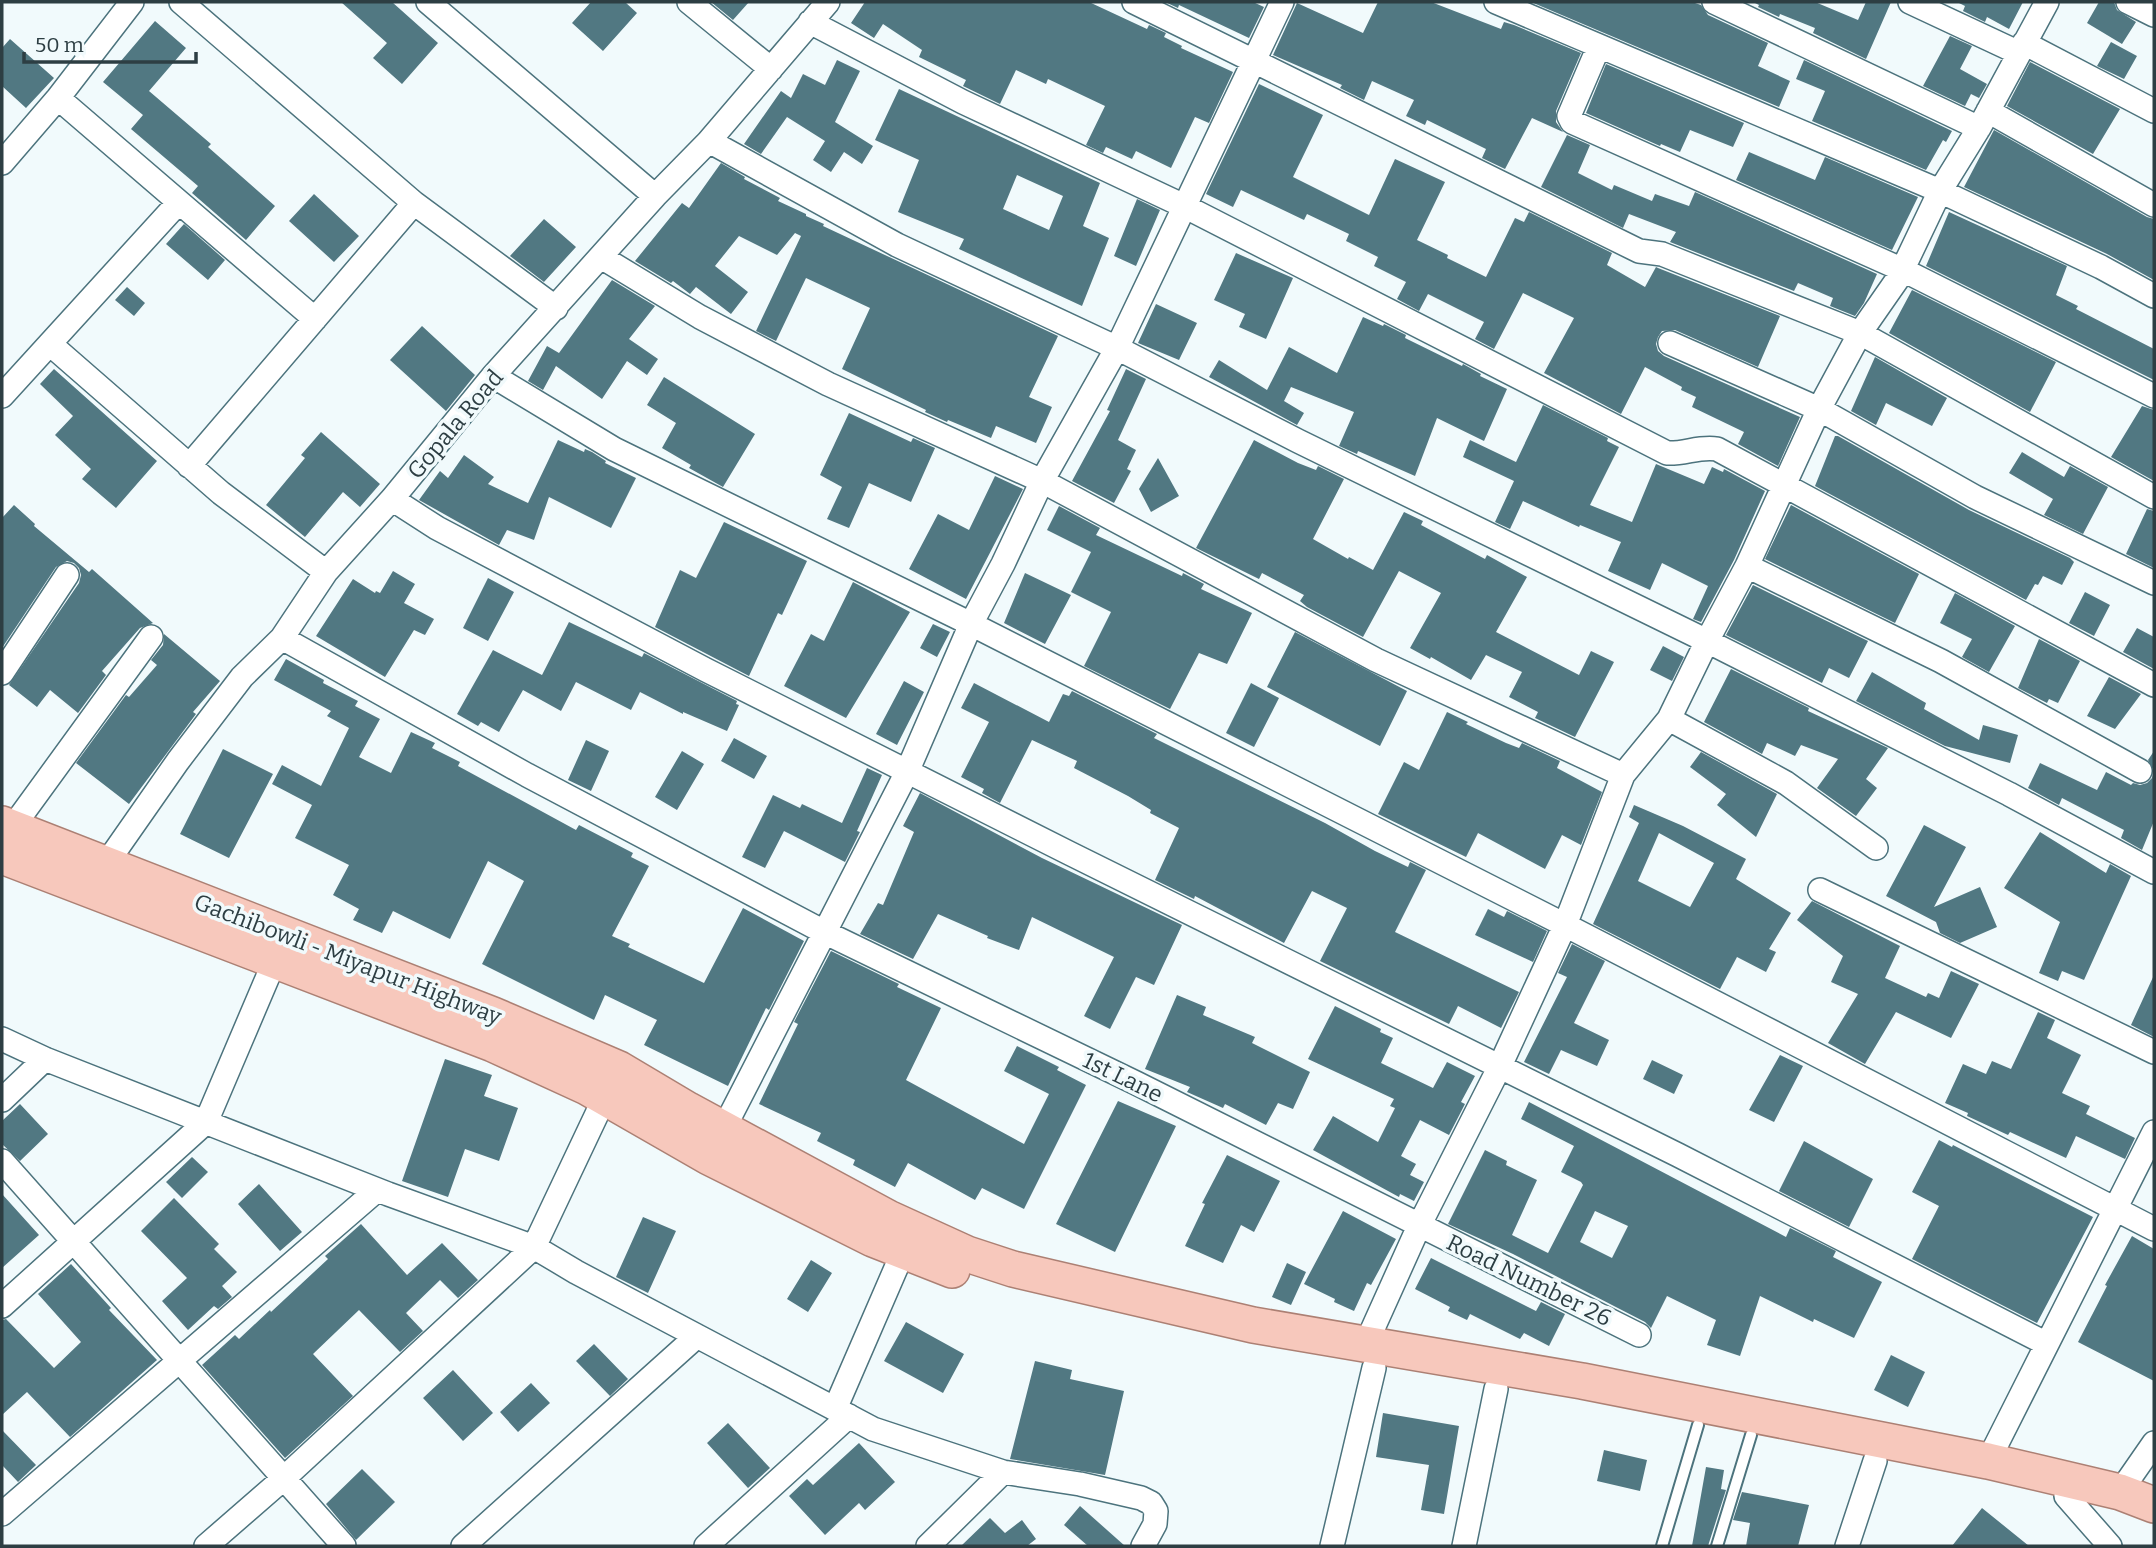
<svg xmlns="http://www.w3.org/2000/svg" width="2156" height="1548" viewBox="0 0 2156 1548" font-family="Bitter,serif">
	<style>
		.building { fill: #517882; fill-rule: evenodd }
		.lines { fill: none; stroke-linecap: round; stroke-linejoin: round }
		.service-casing { stroke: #4c737d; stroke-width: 14 }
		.minor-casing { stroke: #4c737d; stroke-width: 26 }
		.primary-casing { stroke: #ac8074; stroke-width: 38 }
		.service { stroke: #fff; stroke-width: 10 }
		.minor { stroke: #fff; stroke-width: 23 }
		.primary { stroke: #f7c8bc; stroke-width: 35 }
		.labels { text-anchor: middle; stroke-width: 7; stroke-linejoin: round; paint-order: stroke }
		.street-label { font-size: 23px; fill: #2d3e43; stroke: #f1fafc }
	</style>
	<rect width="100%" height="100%" fill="#f1fafc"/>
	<path class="building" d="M341 2H392L438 43 402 84 373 58 387 43Z
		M591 2H625L637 13 603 51 572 23Z
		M711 2H749L733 20Z
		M865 2H1089L1147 29 1149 25 1166 33 1164 37 1182 46 1181 48 1233 72 1209 123 1195 117 1171 168 1136 151 1132 159 1106 147 1103 153 1086 145 1105 106 1048 79 1046 84 1016 70 1000 104 963 86 966 80 919 57 922 50 883 24 874 38 851 23Z
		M1165 2H1253L1264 7 1249 38 1179 5 1178 8Z
		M1378 2H1431L1501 29 1504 22 1514 25 1581 53 1556 111V122L1563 132 1532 118 1505 169 1482 158 1486 149 1427 120 1425 125 1406 116 1414 100 1372 81 1364 100 1340 88 1342 85 1273 55 1297 3 1363 33Z
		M1531 2H1692L1701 5 1708 15 1768 43 1758 66 1790 81 1779 107Z
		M1753 2H1815L1858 20 1866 2H1891L1866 59 1813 33 1815 28 1780 14 1779 17 1758 7 1759 5Z
		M1957 2H2023L2009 29 1987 17 1985 22 1963 11 1965 6Z
		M2099 2H2114L2117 10 2136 22 2122 44 2087 23Z
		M155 21 186 48 149 91 211 144 208 147 275 206 246 240 192 193 198 186 131 129 143 115 103 82Z
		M1950 36 1972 46 1960 69 1987 84 1979 98 1971 94 1965 106 1923 86Z
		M10 39 54 78 26 108 2 86V48Z
		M2111 42 2137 56 2124 79 2097 66Z
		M837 60 860 71 835 122 873 146 862 164 844 152 831 172 813 160 825 141 787 117 761 154 744 144 781 91 791 98 803 74 825 85Z
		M1804 60 1952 131 1946 142 1943 140 1926 170 1812 121 1825 91 1796 79Z
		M2030 62 2120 109 2093 154 2007 106Z
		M1606 64 1744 123 1733 147 1690 130 1680 152 1661 144 1660 146 1586 113Z
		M1259 84 1323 115 1293 177 1369 215 1395 159 1445 182 1417 240 1448 255 1447 258 1486 277 1515 218 1524 222 1529 212 1612 253 1607 265 1645 287 1656 267 1658 268 1780 316 1758 367 1675 330 1662 331 1658 337 1656 344 1658 351 1664 356 1800 417 1778 466 1738 444 1744 432 1692 407 1696 397 1681 390 1682 387 1645 367 1621 414 1544 373 1574 318 1523 293 1494 349 1475 339 1484 322 1428 294 1419 311 1397 299 1406 282 1374 266 1378 257 1346 241 1349 234 1307 214 1304 220 1241 190 1233 207 1206 194Z
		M899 89 1100 183 1083 226 1109 238 1082 306 959 249 964 239 898 212 919 160 875 140ZM1017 175 1063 196 1049 230 1003 209Z
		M1994 130 2147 217 2154 219V280L2107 254 1964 187Z
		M1567 135 1590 145 1578 173 1612 190 1614 185 1652 201 1655 194 1689 206 1695 192 1877 274 1864 303 1855 316 1830 306 1833 298 1798 283 1794 291 1670 242 1676 232 1629 214 1623 228 1541 187Z
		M1749 152 1815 180 1825 157 1918 197 1892 250 1736 180Z
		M721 163 745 177 744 179 780 198 778 201 806 214V216L824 224 823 226 1058 336 1029 397 1052 407 1036 443 996 426 991 438 948 420 947 422 925 412 926 410 842 369 870 308 806 278 776 341 756 331 801 236 795 233 777 255 739 236 715 266 748 292 731 314 696 287 690 294 673 281 671 283 635 261 682 203 689 208Z
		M314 194 359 236 334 262 289 221Z
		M1137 199 1160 210 1136 266 1114 256Z
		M1949 212 2067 266 2056 295 2078 306 2076 309 2154 349V380L1926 266Z
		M544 219 576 247 544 282 510 256Z
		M184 224 225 260 208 280 166 244Z
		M1236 253 1293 278 1266 339 1239 327 1245 314 1214 300Z
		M612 280 655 306 629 339 658 359 647 375 627 361 602 399 556 366 543 390 528 381 547 346 559 353Z
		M127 287 145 303 134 316 115 300Z
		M1912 290 2056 362 2030 412 1889 333Z
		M1156 304 1197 323 1179 360 1138 343Z
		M1363 317 1383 326 1384 324 1406 335 1405 338 1462 366 1463 364 1481 374 1480 376 1507 389 1484 441 1437 418 1415 476 1358 451 1357 454 1339 446 1354 412 1291 387 1284 401 1304 413 1297 425 1209 377 1219 360 1267 390 1289 347 1337 373Z
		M422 326 475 375 446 411 390 360Z
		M1875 357 1947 398 1932 426 1886 403 1876 425 1851 411Z
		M54 369 157 461 116 508 82 479 91 469 55 435 73 416 40 384Z
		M1126 369 1146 379 1118 440 1136 450 1127 469 1131 471 1114 503 1072 481 1110 411 1107 410Z
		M664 377 755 434 723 487 689 468 691 465 662 448 676 423 647 405Z
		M1543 405 1608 438 1607 441 1619 447 1590 505 1632 522 1656 464 1704 484 1712 467 1723 472 1724 469 1765 491 1734 560 1701 622 1693 619 1708 586 1662 563 1650 590 1608 571 1621 542 1580 525 1579 527 1523 501 1510 529 1495 522 1514 481 1463 457 1470 440 1516 462Z
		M2142 406 2154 410V481L2111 457Z
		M849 413 911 442 913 438 935 448 911 502 869 483 849 528 827 519 842 487 820 475Z
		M321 432 380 484 360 507 343 492 305 537 266 505 305 458 301 455Z
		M1835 436H1838L1969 510 2070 558 2074 562 2062 585 2043 576 2038 585 2035 584 2026 600 1815 486Z
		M558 440 584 452 585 449 592 452 606 461 605 463 636 478 611 528 549 497 534 540 507 530 499 545 419 500 440 471 448 478 464 455 494 477 488 484 528 503Z
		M1254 440 1298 463 1316 470 1318 466 1344 479 1313 539 1348 559 1349 557 1373 570 1404 512 1423 521 1421 525 1485 559 1487 555 1527 577 1496 632 1579 675 1591 651 1614 662 1575 737 1535 718 1538 712 1509 697 1522 672 1486 655 1471 680 1431 657 1430 659 1410 648 1441 593 1399 571 1363 637 1307 607 1300 601 1304 595 1262 573 1259 579 1196 548Z
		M2022 452 2064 477 2070 466 2108 487 2083 534 2044 515 2053 499 2009 473Z
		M1158 458 1179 496 1151 512 1139 489Z
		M995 476 1023 489 966 599 909 569 938 514 969 530Z
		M14 505 35 524 34 526 89 572 92 569 153 623 140 628 102 671 106 675 78 713 50 690 37 707 9 685 79 583 81 575 79 568 74 563 67 561 56 567 2 648V518Z
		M1791 505 1919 574 1895 623 1765 559Z
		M1059 506 1100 528 1096 535 1182 576 1183 573 1204 584 1201 589 1252 613 1227 664 1199 653 1170 709 1084 666 1111 612 1071 592 1091 552 1047 530Z
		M2147 509 2154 511V568L2126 554Z
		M724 522 807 561 782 615 778 613 749 676 655 627 680 570 696 578Z
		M393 571 415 584 404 603 434 619 425 635 414 630 385 677 316 636 353 579 375 593 376 591 380 593Z
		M1025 573 1071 595 1045 644 1004 623Z
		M488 578 514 592 488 641 463 628Z
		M853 582 910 612 846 718 784 686 811 634 824 641Z
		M1753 585 1868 641 1849 678 1829 668 1822 683 1726 635Z
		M2085 592 2110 605 2094 636 2069 623Z
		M1955 593 2015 626 1989 672 1962 657 1972 639 1940 623Z
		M569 622 642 657 644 653 737 701 736 704 739 705 727 731 683 712V714L640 692 631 710 576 682 561 711 523 690 499 732 481 722 478 726 457 714 493 650 542 675Z
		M933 624 950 632 937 657 920 648Z
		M2137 628 2154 637V669L2123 652Z
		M1295 632 1407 691 1380 746 1267 687Z
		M164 634 220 681 193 712 196 714 129 804 76 763 126 695 129 697 157 665 151 660 163 645Z
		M2039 639 2080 661 2058 703 2049 699 2047 703 2018 688Z
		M1663 646 1684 657 1672 681 1650 670Z
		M286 659 324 680 323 683 358 701 355 706 380 719 359 757 391 773 411 732 435 743 432 748 460 762 458 766 576 830 579 825 633 853 631 857 649 866 612 936 630 944 628 947 704 983 743 908 804 941 769 1010 766 1008 728 1086 644 1045 657 1020 605 995 594 1020 482 964 524 881 488 861 450 939 393 911 382 933 353 920 359 909 333 895 349 865 295 838 312 805 272 784 282 765 321 786 349 728 327 716 331 711 274 680Z
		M1731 669 1809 708 1808 711 1888 748 1866 779 1877 788 1856 816 1817 788 1838 759 1801 745 1795 756 1767 743 1762 754 1704 722Z
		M1872 672 1926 703 1924 709 1979 740 1983 725 2018 735 2010 763 1945 746 1856 701Z
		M2109 677 2141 694 2115 729 2087 716Z
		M904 681 924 692 897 745 876 734Z
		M974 683 1049 722 1063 694 1069 696 1072 691 1157 734 1154 738 1325 823 1375 851 1408 867 1410 862 1426 870 1395 932 1519 992 1501 1028 1458 1006 1449 1024 1320 961 1347 908 1312 891 1284 943 1195 896 1194 899 1155 880 1179 828 1150 813 1151 810 1128 796 1074 768 1077 761 1032 740 1000 803 982 793 984 789 961 777 989 722 961 708Z
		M1251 683 1279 698 1254 747 1226 733Z
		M1447 712 1468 722 1466 724 1506 743 1519 748 1522 743 1560 761 1557 768 1602 792 1581 845 1562 835 1545 869 1478 833 1466 857 1378 814 1404 762 1419 770Z
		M734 738 767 756 754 779 721 761Z
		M586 740 609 751 591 791 568 780Z
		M223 749 273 774 229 858 180 834Z
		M682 751 704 764 677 810 655 797Z
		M2154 751V821L2142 850 2121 838 2124 830 2062 798 2059 805 2028 788 2040 763 2097 790 2106 772 2131 785 2133 783 2140 785 2147 783 2152 778 2154 771 2148 760Z
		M1701 752 1777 794 1756 837 1717 805 1726 794 1690 767Z
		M867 768 882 775 857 831 860 832 845 862 784 831 765 868 742 857 773 795 800 808 802 804 842 823Z
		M920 793 1042 858 1182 925 1154 985 1136 977 1110 1029 1084 1016 1114 957 1032 917 1019 950 987 938 988 936 938 914 913 959 860 934 878 903 883 905 914 832 903 826Z
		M1634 805 1683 826 1746 859 1736 879 1791 913 1769 949 1776 952 1766 972 1737 957 1720 989 1593 924 1639 823 1629 817ZM1659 833 1714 863 1690 907 1638 881Z
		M1924 825 1966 847 1934 907 1980 887 1997 927 1960 943 1940 933 1936 922 1886 896Z
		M2040 832 2106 873 2110 864 2131 876 2084 980 2062 971 2058 981 2039 973 2060 922 2004 888Z
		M1812 901 1900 946 1885 978 1926 997 1928 993 1939 998 1951 971 1979 984 1951 1038 1896 1012 1865 1064 1828 1043 1858 994 1831 982 1843 956 1797 920Z
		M1488 909 1504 917 1507 911 1547 931 1533 962 1475 935Z
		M1572 944 1605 961 1574 1023 1609 1040 1597 1066 1561 1050 1549 1074 1524 1062 1567 977 1558 973Z
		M831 951 899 984 897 987 941 1008 906 1080 1024 1144 1049 1094 1004 1071 1017 1046 1059 1067 1057 1070 1086 1085 1024 1209 982 1188 975 1200 908 1163 895 1187 853 1165 855 1160 817 1141 821 1133 759 1104 798 1024 794 1022Z
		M2154 975V1037L2131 1025Z
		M1177 995 1206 1007 1203 1015 1255 1037 1252 1043 1310 1072 1293 1109 1278 1103 1266 1125 1225 1104 1223 1108 1187 1092 1190 1087 1145 1069Z
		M1335 1006 1381 1029 1380 1032 1393 1038 1381 1063 1433 1088 1447 1062 1475 1076 1461 1102 1465 1104 1449 1135 1420 1120 1401 1156 1416 1164 1410 1175 1424 1182 1414 1201 1400 1194 1399 1197 1313 1150 1333 1116 1378 1142 1395 1108 1390 1106 1394 1099 1308 1059Z
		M2038 1012 2055 1020 2047 1038 2081 1055 2062 1093 2090 1106 2086 1114 2135 1138 2125 1159 2076 1136 2066 1158 2010 1132 2008 1135 1967 1116 1968 1113 1945 1103 1963 1064 1986 1074 1992 1061 2011 1069Z
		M1780 1055 1803 1066 1774 1122 1749 1110Z
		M445 1059 492 1075 484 1096 518 1108 499 1161 465 1149 448 1197 402 1181Z
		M1652 1060 1683 1075 1674 1094 1643 1079Z
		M1118 1101 1176 1126 1115 1252 1056 1224Z
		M1529 1102 1786 1237 1790 1228 1836 1251 1833 1257 1882 1282 1854 1338 1814 1319 1813 1322 1760 1296 1740 1356 1707 1345 1716 1320 1667 1296 1651 1328 1645 1322 1513 1254 1448 1224 1485 1150 1507 1161 1506 1165 1537 1180 1512 1235 1548 1253 1583 1185 1581 1182 1561 1172 1574 1146 1521 1119ZM1595 1211 1628 1226 1612 1258 1580 1242Z
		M20 1104 48 1134 20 1161 2 1144V1121Z
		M1939 1140 1952 1147 1953 1145 2093 1217 2037 1323 1912 1259 1939 1206 1912 1192Z
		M1804 1141 1873 1179 1849 1227 1779 1191Z
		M1227 1155 1280 1181 1254 1232 1241 1225 1223 1263 1185 1246 1205 1204 1202 1203Z
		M192 1157 208 1172 182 1198 166 1182Z
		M259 1184 302 1232 280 1251 238 1204Z
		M2 1194 39 1235 2 1268Z
		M174 1198 219 1244 214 1249 237 1272 222 1286 232 1297 218 1309 214 1306 188 1330 162 1301 187 1278 141 1231Z
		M1343 1211 1396 1239 1371 1285 1367 1283 1354 1311 1334 1302 1335 1299 1304 1284Z
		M643 1217 676 1231 648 1293 616 1277Z
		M361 1224 407 1275 442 1243 478 1280 458 1298 440 1280 406 1313 423 1331 400 1352 359 1310 313 1354 353 1396 285 1458 202 1365 235 1335 239 1339 270 1310 271 1312 328 1259 325 1256Z
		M2132 1236 2154 1249V1381L2078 1342 2107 1286 2105 1285Z
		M1431 1258 1536 1311 1541 1302 1565 1314 1549 1346 1524 1333 1520 1339 1470 1314 1467 1320 1448 1311 1450 1307 1415 1289Z
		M811 1260 832 1273 808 1312 787 1299Z
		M1287 1263 1306 1272 1291 1305 1272 1297Z
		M71 1264 111 1308 109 1310 157 1360 70 1437 27 1392 2 1415V1320L6 1319 54 1368 81 1342 38 1294Z
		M906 1322 964 1354 943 1393 884 1361Z
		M594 1344 628 1379 610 1396 576 1361Z
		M1891 1355 1925 1372 1908 1407 1874 1390Z
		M1035 1361 1072 1370 1070 1379 1124 1391 1105 1475 1010 1459Z
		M453 1370 493 1413 463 1441 423 1398Z
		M531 1383 550 1403 518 1432 500 1412Z
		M1383 1413 1459 1426 1444 1514 1421 1510 1429 1465 1376 1457Z
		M728 1423 770 1468 748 1488 707 1443Z
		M2 1430 36 1465 18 1482 2 1465Z
		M859 1443 895 1482 865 1510 859 1503 825 1535 789 1496 807 1479 813 1485Z
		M1604 1450 1647 1460 1640 1491 1597 1481Z
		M1706 1467 1724 1470 1721 1489 1726 1490 1708 1546H1692Z
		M362 1469 395 1502 356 1540 326 1504Z
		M1742 1492 1809 1505 1798 1546H1746L1750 1523 1733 1520Z
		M1080 1506 1125 1546H1088L1064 1525Z
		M1982 1508 2029 1546H1952Z
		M990 1518 1005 1533 1022 1520 1036 1539 1027 1546H961Z"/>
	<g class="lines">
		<defs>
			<path id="service" d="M1662 1546 1698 1425
				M1717 1546 1751 1435"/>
			<path id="minor" d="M181 2 414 203 556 308
				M428 2 655 196
				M689 2 771 69
				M1134 2 1639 251 1662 254 1860 333 2154 497
				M1496 2 1940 191 2101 267 2154 296
				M1714 2 1979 128
				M1910 2 2019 53
				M2128 2 2154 15
				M810 22 963 102 1184 206 1667 453C1685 454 1699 446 1717 449L2154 685
				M2024 43 2154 111
				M1599 46 1569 116 1572 122 1903 270 2154 396
				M58 98 315 319
				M1988 111 2154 205
				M709 141 897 245 1117 348 1298 441 1707 641 2009 794 2154 872
				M2 163 58 98 132 2
				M601 257 700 317 828 384 1042 481 1376 660 1623 775
				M1670 343 1819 409 1975 497 2154 583
				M50 344 221 493 326 572
				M493 376 614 449 971 624 1565 925 2154 1229
				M2 396 179 202
				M189 466 414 203
				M392 499 437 528 706 670 1069 853 1678 1155 2047 1344
				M1747 566 1941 661 2140 771
				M282 638 527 775 826 933 1136 1083 1639 1335
				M2 673 67 575
				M1669 719 1786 783 1876 848
				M12 828 151 637
				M106 864 178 761 242 677 282 638 326 572 392 499 493 376 655 196 709 141 828 2
				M1820 890 2154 1052
				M2 1039 45 1059 388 1194 534 1247 576 1272 873 1429 1003 1472 1080 1484 1141 1498 1151 1503 1156 1511 1155 1524 1143 1546
				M2 1100 45 1059
				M723 1130 907 772 971 624 1003 564 1042 481 1117 348 1282 2
				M2 1161 344 1546
				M2 1306 206 1122 275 960
				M1365 1346 1419 1226 1499 1068 1565 925 1623 775 1669 719 1707 641 1747 566 1819 409 1860 333 1899 277 1940 191 1979 128 2047 2
				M835 1409 903 1252
				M1988 1461 2154 1132
				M2120 1492 2154 1443
				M2066 1496 2110 1546
				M2 1514 377 1190
				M206 1546 283 1479 534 1247 605 1097
				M463 1546 697 1336
				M706 1546 849 1416
				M928 1546 1003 1472
				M1332 1546 1374 1368
				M1464 1546 1496 1389
				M1847 1546 1875 1461"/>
			<path id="primary" d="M2 824 493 1015 619 1069 688 1110 888 1218 967 1254 1013 1269 1253 1325 1582 1381 1988 1461 2120 1492 2154 1505
				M2 856 493 1044 587 1087 709 1157 873 1239 952 1270"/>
		</defs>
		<use href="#service" class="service-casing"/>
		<use href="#minor" class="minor-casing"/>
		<use href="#primary" class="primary-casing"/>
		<use href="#service" class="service"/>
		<use href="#minor" class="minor"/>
		<use href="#primary" class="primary"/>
	</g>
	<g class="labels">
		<g class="street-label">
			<text transform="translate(455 424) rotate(-50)" y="8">Gopala Road</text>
			<text transform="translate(348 959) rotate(21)" y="8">Gachibowli - Miyapur Highway</text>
			<text transform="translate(1123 1077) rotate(26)" y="8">1st Lane</text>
			<text transform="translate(1529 1280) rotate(26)" y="8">Road Number 26</text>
		</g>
	</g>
	<rect width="2156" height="1548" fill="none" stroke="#2d3e43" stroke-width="7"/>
	<path d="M24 52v10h172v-10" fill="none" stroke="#2d3e43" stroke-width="3.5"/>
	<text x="35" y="52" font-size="21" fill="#2d3e43" stroke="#f1fafc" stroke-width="5" paint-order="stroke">50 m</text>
</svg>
